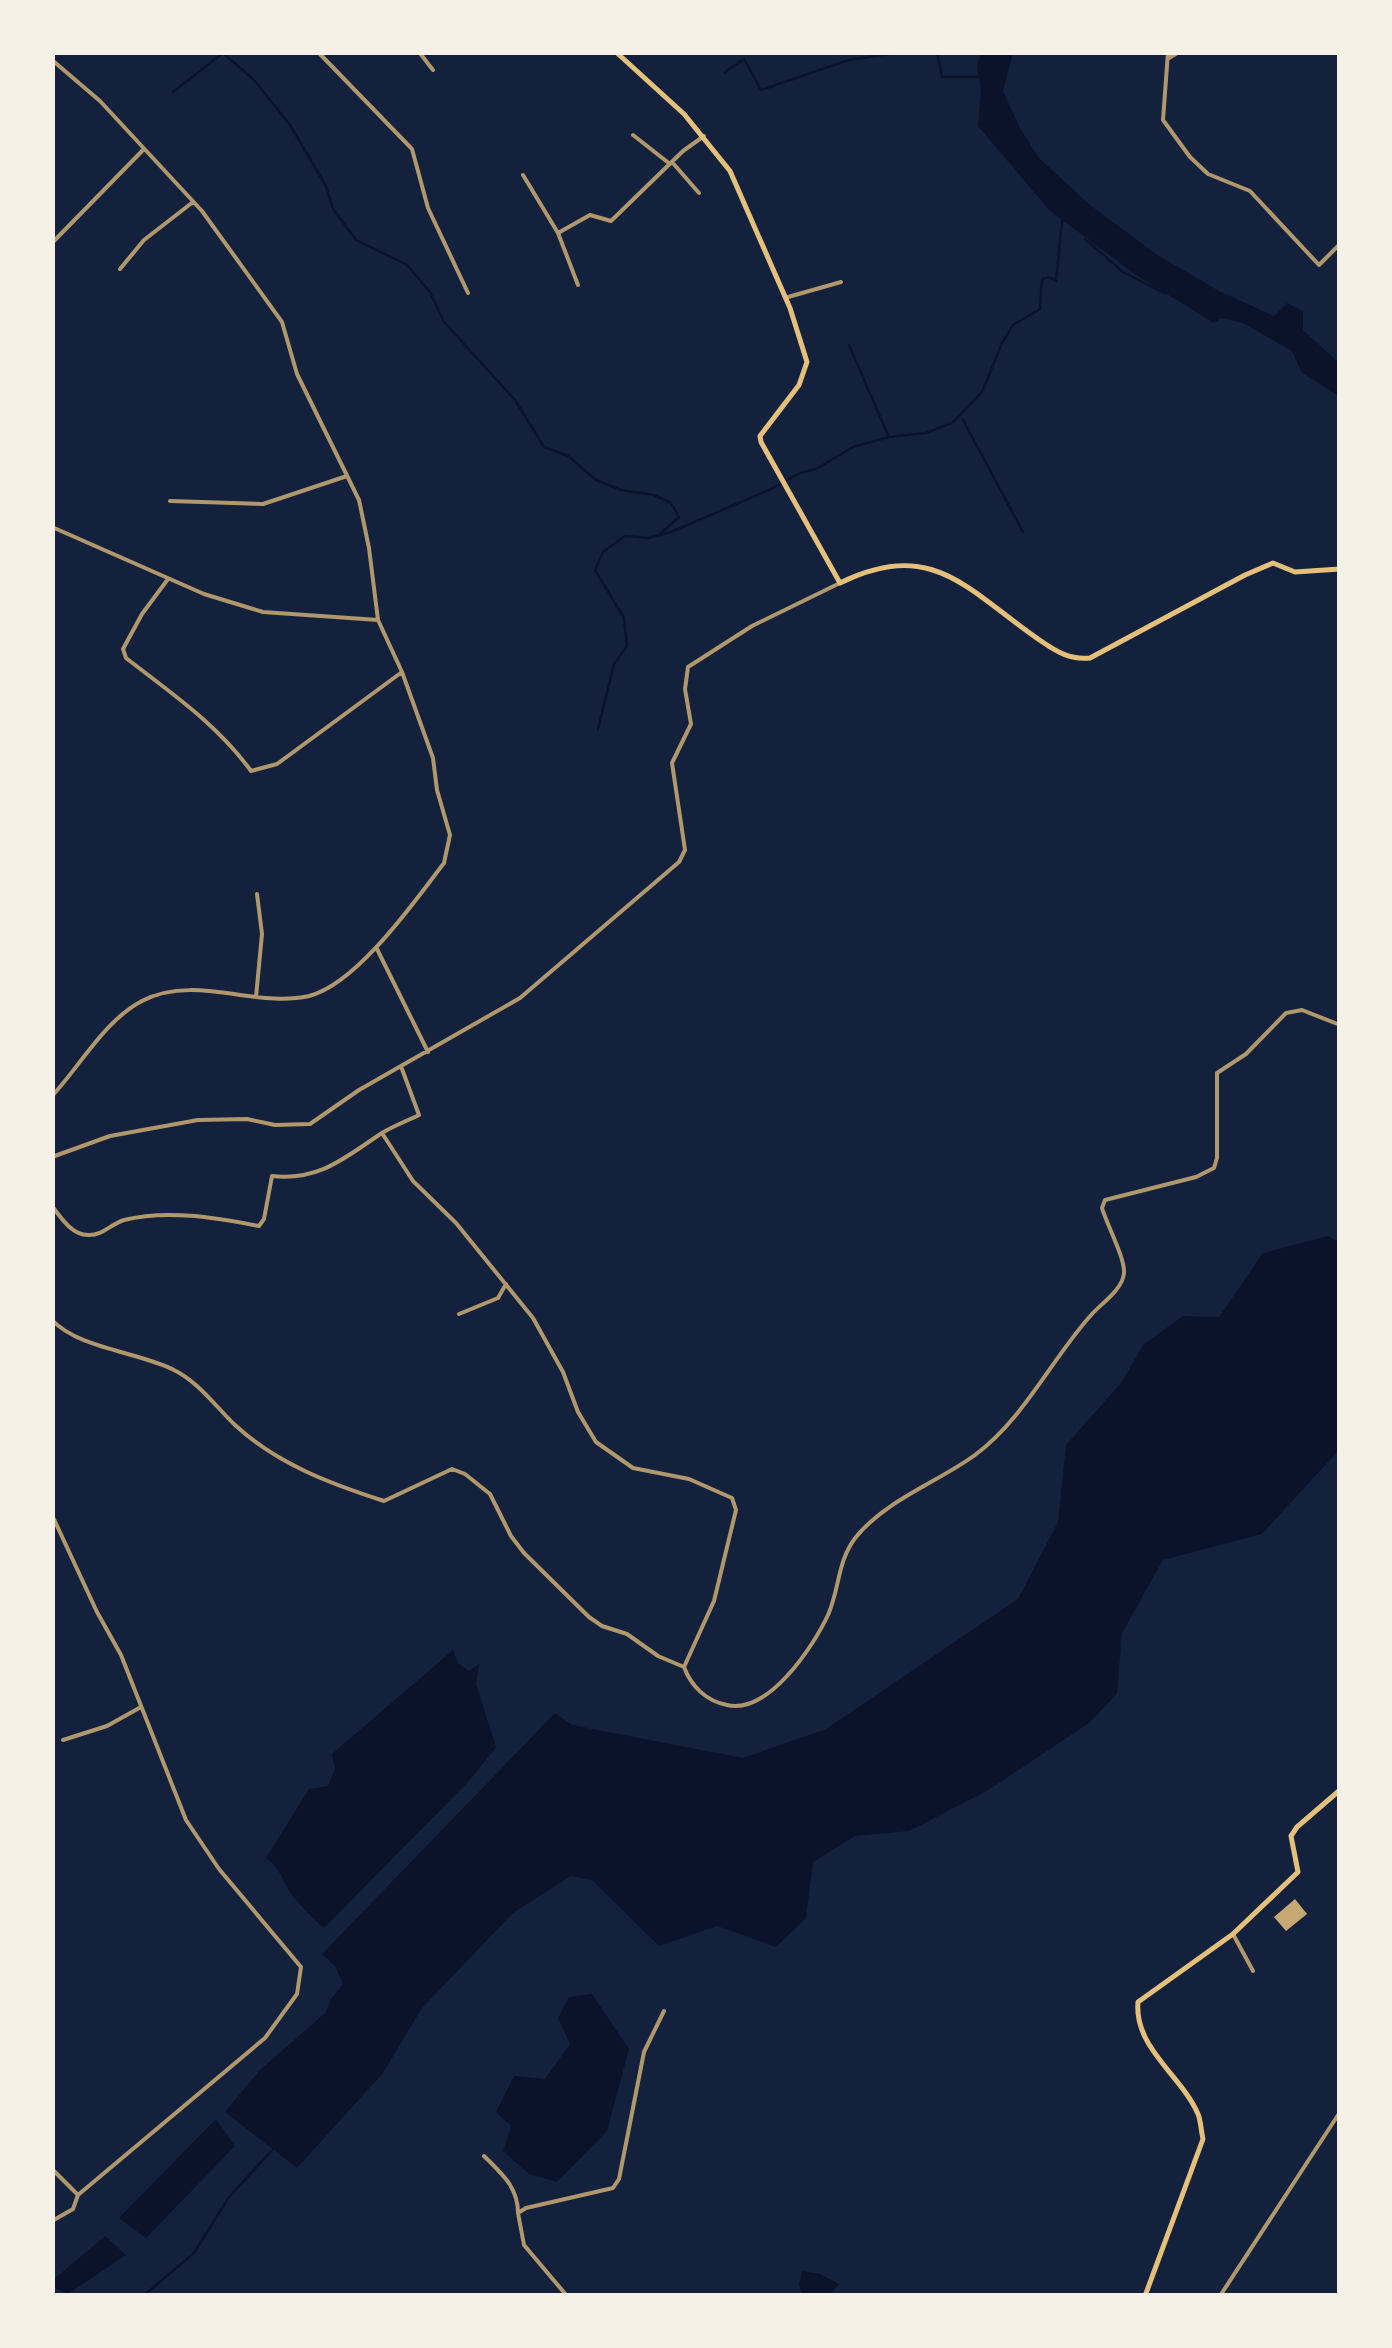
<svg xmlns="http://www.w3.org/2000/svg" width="1392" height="2348" viewBox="0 0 1392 2348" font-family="Rubik,sans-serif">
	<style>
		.water { fill: #0b132b }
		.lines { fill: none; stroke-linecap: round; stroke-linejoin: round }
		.stream { stroke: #0b132b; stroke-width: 2.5 }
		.building { fill: #c6a872 }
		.minor { stroke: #b1986c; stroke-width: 4 }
		.secondary { stroke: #e5c07b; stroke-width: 5 }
	</style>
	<rect width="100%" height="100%" fill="#14213d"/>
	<path class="water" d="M980 53H1013L1003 91 1020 128 1039 158 1090 205 1156 254 1219 291 1274 316 1287 303 1303 311V330L1339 363V396L1302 373 1292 351 1243 323 1221 318 1214 323 1136 275 1049 210 978 126 981 89 977 67Z
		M1328 1236 1339 1242V1450L1262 1534 1163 1560 1122 1633 1117 1694 1089 1723 987 1791 909 1831 855 1836 813 1862 806 1918 776 1947 717 1926 659 1946 592 1880 571 1876 513 1913 422 2008 383 2073 297 2168 225 2112 260 2070 325 2013 331 1999 343 1984 335 1966 322 1954 555 1713 572 1725 743 1758 826 1729 1018 1599 1058 1522 1066 1445 1121 1383 1144 1344 1183 1316 1219 1317 1263 1253Z
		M453 1650 458 1663 469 1671 479 1664 476 1684 496 1747 470 1780 324 1928C318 1924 293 1898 290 1892 282 1879 279 1867 266 1858L309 1789 328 1786 335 1769 332 1754Z
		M592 1994 629 2049 607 2131 557 2182 529 2174 503 2151 511 2126 496 2112 514 2076 545 2079 570 2044 558 2018 569 1997Z
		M216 2119 235 2146 146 2238 119 2218Z
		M105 2236 126 2255 68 2294 53 2287V2280Z
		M802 2271 820 2274 839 2284 830 2295H802L799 2285Z"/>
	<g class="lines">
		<path class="stream" d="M937 52 942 77H981
			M725 72 744 59 761 90 849 60 902 52
			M173 92 223 53 254 80 290 125 326 186 333 209 356 240 407 265 430 292 444 322 515 400 544 447 568 456 596 480 621 490 654 495 671 503 679 517 661 533
			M1085 239 1123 272 1164 293
			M849 345 888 435
			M963 420 1023 532
			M598 729 614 664 627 646 624 618 595 570 603 552 625 536 648 538 671 532 769 490 800 473 816 469 853 447 889 437 926 433 952 423 982 392 1002 343 1013 325 1040 309 1042 279 1049 277 1056 281 1062 221
			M143 2296 194 2253 229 2197 274 2148"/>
	</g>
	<path class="building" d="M1295 1899 1307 1914 1286 1931 1274 1917Z"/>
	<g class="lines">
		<path class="minor" d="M318 52 412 149 428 208 468 293
			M419 52 433 70
			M1168 52 1163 120 1190 157 1208 174 1250 191 1319 265 1340 244
			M1169 58 1179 52
			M52 60 100 101 202 211 282 322 297 374 359 500 369 548 378 620 402 672 433 758 437 790 450 835 444 863C415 901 357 984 309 996 286 1001 263 998 240 995 207 990 172 985 142 1001 105 1020 80 1066 52 1096
			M633 135 670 164
			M672 162 699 193
			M523 175 558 233 578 285
			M558 233 590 215 611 221 683 151 704 136
			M52 243 144 149
			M120 269 144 240 193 202
			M788 297 841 282
			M170 501 263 504 347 476
			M52 527 204 594 263 612 378 620
			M168 579 142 614 123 649 126 658C171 693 217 724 251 771L277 764 402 672
			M377 949 428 1052
			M256 997 262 934 257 894
			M382 1133 413 1181 456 1223 533 1318 563 1372 578 1412 596 1442 633 1468 689 1479 732 1498 736 1510 714 1601 684 1667C691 1686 706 1701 727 1705 768 1715 813 1647 828 1615 840 1588 837 1561 856 1537 886 1500 938 1482 975 1455 1024 1419 1052 1358 1092 1314 1102 1303 1123 1289 1124 1273 1125 1258 1107 1225 1102 1208L1105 1200 1196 1177 1214 1168 1217 1158V1073L1246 1054 1286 1013 1302 1010 1340 1025
			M52 1157 110 1136 198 1120 247 1119 275 1125 310 1124 359 1090 520 998 679 862 685 850 672 763 691 724 685 689 688 667 752 626 840 583
			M52 1206C61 1218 72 1235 88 1235 102 1236 111 1224 124 1220 168 1209 216 1218 259 1226L264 1219 272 1176C320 1181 344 1158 382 1133 393 1126 407 1121 419 1115L402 1069
			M459 1314 498 1298 506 1284
			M52 1320C78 1348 137 1352 172 1369 199 1382 214 1405 235 1425 277 1464 331 1484 384 1501L452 1469 465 1474 490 1494 511 1536 524 1553 589 1617 602 1626 627 1634 658 1656 684 1667
			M52 1515 97 1612 121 1655 186 1820 219 1869 301 1967 297 1994 265 2038 78 2195
			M63 1740 107 1726 141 1707
			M1233 1934 1253 1971
			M484 2156C502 2174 518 2187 518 2213
			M52 2169 78 2195 73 2209 52 2221
			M567 2296 524 2245 518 2213 526 2208 613 2188 619 2179 644 2052 664 2011
			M1220 2296 1340 2112"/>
		<path class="secondary" d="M616 52 684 114 730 171 790 308 807 362 799 385 760 436 761 442 840 583C933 537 968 591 1041 641 1057 652 1070 660 1090 658L1245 575 1273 563 1295 572 1340 569
			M1145 2296 1203 2139C1201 2131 1201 2121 1198 2114 1182 2076 1134 2048 1138 2002L1233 1934 1298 1872 1291 1836 1297 1827 1340 1790"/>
	</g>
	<rect width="1392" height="2348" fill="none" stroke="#f6f1e7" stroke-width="110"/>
</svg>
